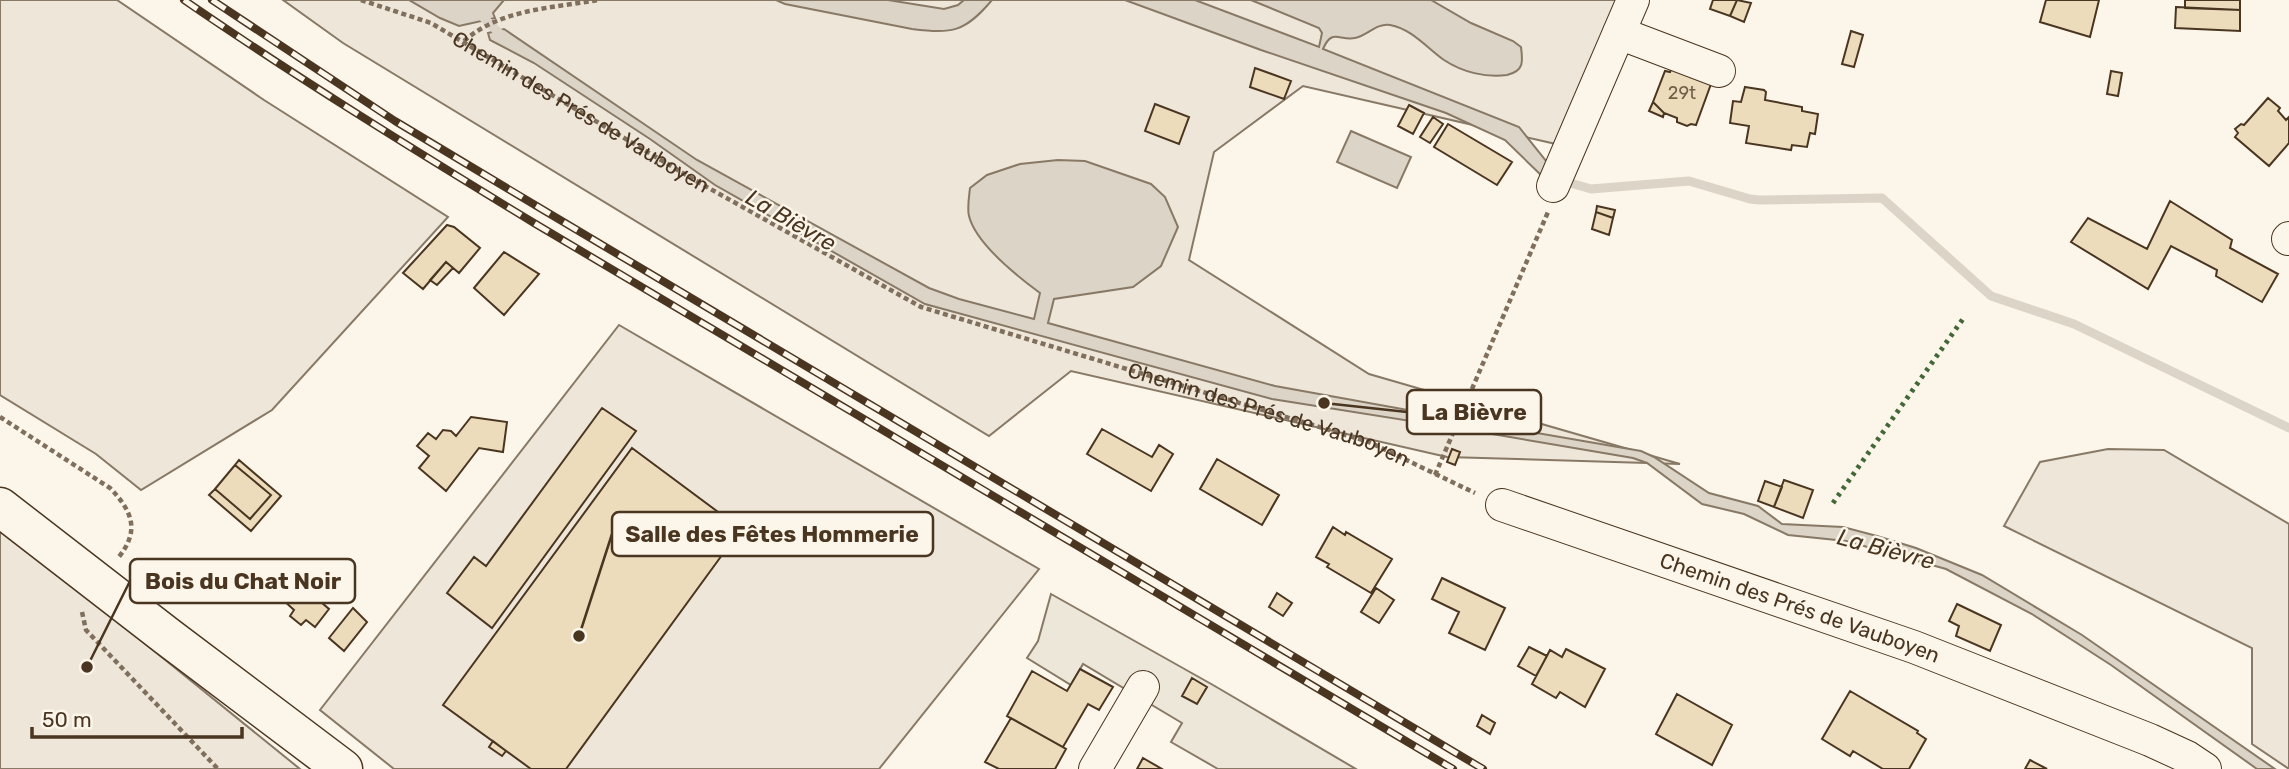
<svg xmlns="http://www.w3.org/2000/svg" width="2289" height="769" viewBox="0 0 2289 769" font-family="Rubik,sans-serif">
	<style>
		.green { fill: #ede6d9; stroke: #887966; stroke-width: 2 }
		.parking { fill: #ede7d9; stroke: #887966; stroke-width: 2 }
		.water { fill: #dcd4c6; stroke: #887966; stroke-width: 2 }
		.lines { fill: none; stroke-linecap: round; stroke-linejoin: round }
		.stream { stroke: #dcd4c6; stroke-width: 9 }
		.building { fill: #ecdcbc; stroke: #4a3520; stroke-width: 2 }
		.minor-casing { stroke: #4a3520; stroke-width: 34 }
		.major-casing { stroke: #4a3520; stroke-width: 41 }
		.path { stroke: #7f6f5c; stroke-width: 4.5; stroke-dasharray: 5 3.5; stroke-linecap: butt }
		.minor { stroke: #fbf6e9; stroke-width: 32 }
		.major { stroke: #fbf6e9; stroke-width: 38 }
		.rail-casing { stroke: #4a3520; stroke-width: 8 }
		.rail { stroke: #fbf6e9; stroke-width: 5; stroke-dasharray: 16; stroke-linecap: butt }
		.hedge { stroke: #436837; stroke-width: 5; stroke-dasharray: 3.5 5; stroke-linecap: butt }
		.labels { text-anchor: middle; stroke-width: 5; stroke-linejoin: round; paint-order: stroke }
		.number-label { font-size: 18px; fill: #725f47 }
		.street-label { font-size: 21px; fill: #4a3520; stroke: #fbf6e9 }
		.water-label { font-size: 23px; font-style: italic; fill: #4a3520; stroke: #fbf6e9 }
		.leader { fill: none; stroke: #4a3520; stroke-width: 2.5 }
		.callout-dot { fill: #4a3520; stroke: #fbf6e9; stroke-width: 2.5 }
		.callout { fill: #fbf6e9; stroke: #4a3520; stroke-width: 2.5 }
		.callout-label { font-size: 23px; text-anchor: middle; font-weight: bold; fill: #4a3520 }
	</style>
	<rect width="100%" height="100%" fill="#fbf6e9"/>
	<path class="green" d="M0 0H117L264 100 448 217 272 410 141 490 96 454 0 395Z
		M283 0H1619L1556 144 1303 86 1214 152 1189 260 1369 374 1680 464 1447 457 1071 371 989 436 343 43Z
		M619 325 1039 569 879 769H394L320 710Z
		M2108 449 2164 450 2289 524V769L2252 744V648L2004 526 2040 462Z
		M0 526 300 769H0Z"/>
	<path class="parking" d="M1051 594 1213 685 1356 769H1218L1171 742 1182 723 1083 664 1071 685 1027 658 1038 641Z"/>
	<path class="water" d="M409 0H504L493 13 495 18 459 26 440 18Z
		M776 0H888L944 9 958 5 964 0H992C965 32 953 34 912 29L785 4Z
		M1125 0H1195L1319 47 1322 33 1319 28 1251 0H1431L1471 23 1513 41 1521 47C1523 62 1524 71 1507 75 1486 78 1462 72 1444 60 1427 48 1412 29 1390 25 1376 23 1367 36 1355 38 1339 41 1332 28 1323 49L1519 127 1550 166 1545 179 1505 140 1446 113 1261 50Z
		M504 29 697 160 929 288 959 299 1034 319 1040 293C1017 276 976 244 969 216 967 208 969 197 970 188L987 175 1020 164 1058 160 1085 161 1151 184 1165 197 1178 227 1161 266 1133 287 1054 299 1048 323 1275 386 1452 418 1448 427 1272 399 925 304 715 185 650 139 534 63 490 40 488 33Z
		M1351 131 1411 157 1397 188 1337 162Z
		M1461 420 1641 451 1654 457 1709 493 1758 506 1782 524 1843 527 1877 536 1916 548 1982 575 2082 635 2275 769H2257L2111 665 2032 614 1946 569 1846 541 1788 535 1744 514 1702 504 1647 463 1633 458 1457 428Z"/>
	<g class="lines">
		<path class="stream" d="M479 13 504 38
			M1560 180 1591 189 1689 181 1750 199 1759 200 1882 198 1991 296 2074 324 2289 428"/>
	</g>
	<path class="building" d="M1713 0H1737L1730 16 1710 9Z
		M1737 0 1751 3 1744 22 1730 16Z
		M2046 0H2099L2090 37 2040 22Z
		M2185 0H2240V10L2185 8Z
		M2176 7 2240 10V31L2175 28Z
		M1851 31 1863 35 1854 67 1842 64Z
		M1674 62 1711 84 1696 125 1691 124 1687 126 1677 122V118L1664 113 1653 102 1665 71 1670 72Z
		M1255 68 1291 81 1284 99 1250 87Z
		M2111 71 2122 73 2118 96 2107 94Z
		M1745 87 1764 90 1766 92 1765 100 1802 107V111L1818 114 1815 134 1810 133 1807 147 1792 145 1791 150 1746 143 1749 126 1730 123 1733 101 1741 102Z
		M2268 98 2280 108 2278 111 2286 120 2289 117V143L2269 166 2235 137 2238 133 2235 129 2241 124 2244 125Z
		M1653 102 1664 113 1663 117 1649 111Z
		M1155 104 1189 117 1179 144 1145 131Z
		M1409 105 1424 113 1413 134 1398 126Z
		M1433 117 1443 124 1430 143 1420 137Z
		M1448 124 1512 162 1497 185 1434 147Z
		M2170 201 2232 240 2230 248 2278 274 2262 302 2216 276 2217 270 2171 246 2148 289 2071 242 2088 218 2147 249Z
		M1597 206 1615 210 1613 218 1596 212Z
		M1596 212 1613 218 1609 235 1592 229Z
		M447 225 454 227 480 248 459 273 446 262 423 289 403 273Z
		M504 252 539 274 504 315 474 288Z
		M446 262 453 268 437 285 430 280Z
		M602 408 636 431 492 628 447 593 474 557 486 566Z
		M471 417 507 422 503 452 479 448 446 491 419 468 429 456 417 446 428 433 436 439 443 430 451 431 456 436Z
		M1102 429 1152 457 1159 445 1173 454 1151 491 1087 454Z
		M632 448 741 529 566 769H531L443 705Z
		M1452 449 1460 452 1455 465 1447 462Z
		M1217 459 1279 495 1262 525 1200 489Z
		M239 460 281 496 251 531 209 495 215 489 250 519 271 495 235 465Z
		M235 465 271 495 250 519 215 489Z
		M1784 480 1813 490 1803 518 1774 507Z
		M1765 481 1782 487 1774 507 1758 501Z
		M1333 527 1345 535 1346 532 1392 559 1371 593 1327 567 1329 564 1316 557Z
		M1442 578 1505 608 1485 650 1449 633 1459 612 1432 599Z
		M297 583 308 592 316 584 328 593 321 602 329 609 315 627 306 620 301 625 290 616 294 610 283 600Z
		M1376 588 1394 600 1379 623 1361 612Z
		M1277 593 1292 603 1283 616 1269 607Z
		M1957 604 2001 625 1990 651 1956 636 1959 626 1949 621Z
		M353 608 367 622 344 651 329 638Z
		M1529 647 1547 656 1536 676 1518 666Z
		M1566 649 1605 669 1585 707 1560 692 1556 698 1532 684 1550 650 1562 657Z
		M1080 669 1113 687 1099 710 1088 704 1063 747 1007 716 1032 671 1067 691Z
		M1192 678 1207 687 1197 704 1182 696Z
		M1850 691 1918 731 1917 733 1926 739 1909 769H1883L1853 751 1850 756 1822 739Z
		M1677 694 1732 725 1712 765 1656 734Z
		M1482 715 1495 723 1490 734 1477 726Z
		M1011 718 1066 749 1055 769H999L985 762Z
		M493 741 506 751 502 756 489 747Z
		M1143 758 1162 769H1137Z
		M2030 760 2047 769H2025Z"/>
	<g class="lines">
		<defs>
			<g id="minor">
				<path d="M1619 33 1719 71"/>
				<path d="M1553 186 1633 0"/>
				<path d="M2288 239 2289 238"/>
				<path id="s2" d="M1502 505 1914 647 2150 740 2187 757 2205 769"/>
				<path d="M1095 769 1143 687"/>
			</g>
			<path id="major" d="M0 507 168 637 343 769"/>
		</defs>
		<use href="#minor" class="minor-casing"/>
		<use href="#major" class="major-casing"/>
		<g class="path">
			<path id="s1" d="M361 0 431 23 698 182 921 307 1369 442 1475 493"/>
			<path d="M464 41C500 9 553 8 598 0"/>
			<path d="M0 417 110 488C133 512 140 531 118 558"/>
			<path d="M1435 475 1548 212"/>
			<path d="M82 612 86 630 218 769"/>
		</g>
		<use href="#minor" class="minor"/>
		<use href="#major" class="major"/>
		<defs>
			<path id="rail" d="M184 0C299 79 416 151 534 223L1453 769
				M212 0 395 121 540 208 1483 769"/>
		</defs>
		<use href="#rail" class="rail-casing"/>
		<use href="#rail" class="rail"/>
		<path class="hedge" d="M1833 503 1965 316"/>
	</g>
	<g class="labels">
		<g class="number-label">
			<text x="1682" y="99">29t</text>
		</g>
		<g class="street-label">
			<text dy="7" stroke="none"><textPath href="#s1" startOffset="248">Chemin des Prés de Vauboyen</textPath></text>
			<text dy="7" stroke="none"><textPath href="#s1" startOffset="1004">Chemin des Prés de Vauboyen</textPath></text>
			<text dy="7" stroke="none"><textPath href="#s2" startOffset="315">Chemin des Prés de Vauboyen</textPath></text>
		</g>
		<g class="water-label">
			<text transform="translate(791 220) rotate(30)" y="8">La Bièvre</text>
			<text transform="translate(1886 549) rotate(15)" y="8">La Bièvre</text>
		</g>
	</g>
	<path class="leader" d="M1324 403L1407 412M579 636L612 534M87 667L130 581"/>
	<g class="callout-dot">
		<circle cx="1324" cy="403" r="7"/>
		<circle cx="579" cy="636" r="7"/>
		<circle cx="87" cy="667" r="7"/>
	</g>
	<g class="callout">
		<rect x="1407" y="390" width="134" height="44" rx="7"/>
		<rect x="612" y="512" width="321" height="44" rx="7"/>
		<rect x="130" y="559" width="225" height="44" rx="7"/>
	</g>
	<g class="callout-label">
		<text x="1474" y="420">La Bièvre</text>
		<text x="772" y="542">Salle des Fêtes Hommerie</text>
		<text x="243" y="589">Bois du Chat Noir</text>
	</g>
	<path d="M32 727v10h210v-10" fill="none" stroke="#4a3520" stroke-width="3.5"/>
	<text x="42" y="727" font-size="21" fill="#4a3520" stroke="#fbf6e9" stroke-width="5" paint-order="stroke">50 m</text>
</svg>
